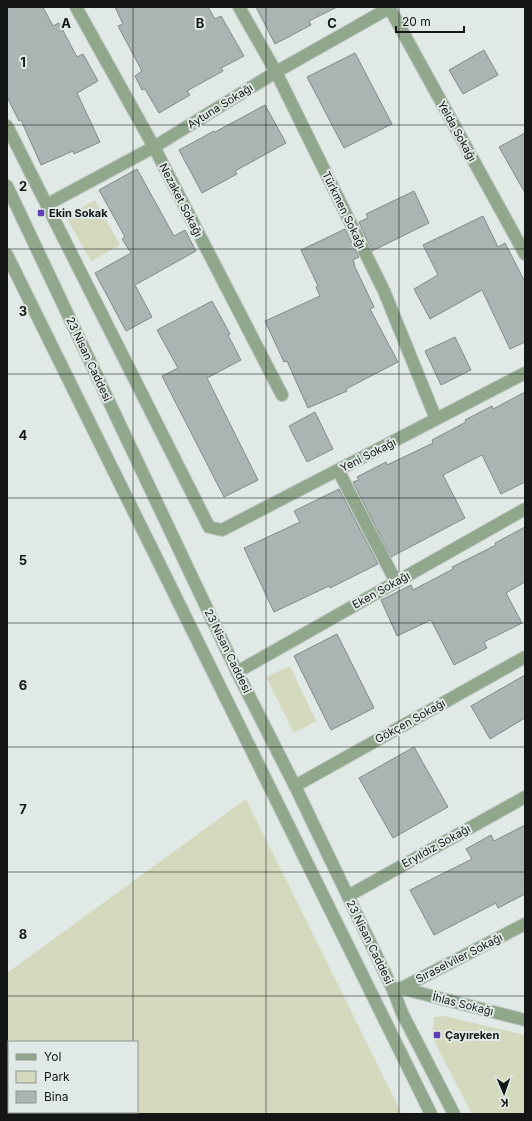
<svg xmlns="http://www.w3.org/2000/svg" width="532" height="1121" viewBox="0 0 532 1121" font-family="Inter,sans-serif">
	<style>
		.green { fill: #d4d9be; fill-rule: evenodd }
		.building { fill: #aab4b3; stroke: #828b8a }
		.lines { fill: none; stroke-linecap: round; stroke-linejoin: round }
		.minor-casing { stroke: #bfc7c4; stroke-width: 14 }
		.tertiary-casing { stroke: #bfc7c4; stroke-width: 14 }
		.minor { stroke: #90a78c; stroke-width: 12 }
		.tertiary { stroke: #90a78c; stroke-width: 12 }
		.grid { fill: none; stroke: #131615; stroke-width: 1; stroke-opacity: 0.55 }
		.poi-dot { fill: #613eb6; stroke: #e0e9e5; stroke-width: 1.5 }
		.labels { text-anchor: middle; stroke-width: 4; stroke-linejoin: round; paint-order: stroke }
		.street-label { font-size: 11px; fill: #131615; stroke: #e0e9e5 }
		.poi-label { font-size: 11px; font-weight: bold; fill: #131615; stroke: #e0e9e5; text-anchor: start }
		.grid-label { font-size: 13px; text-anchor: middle; font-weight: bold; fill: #131615; stroke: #e0e9e5; stroke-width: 4; stroke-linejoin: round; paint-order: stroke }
	</style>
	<rect width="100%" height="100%" fill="#e0e9e5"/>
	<path class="green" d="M95 200 120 245 91 261 66 217Z
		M290 666 316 721 294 733 266 677Z
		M246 799 402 1114H7V973ZM9 1042H137V1112H9Z
		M444 1016 525 1035V1114H472L432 1037 434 1017Z"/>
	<path class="building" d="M7 7H43L53 26 59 23 77 57 83 54 98 81 77 93 100 142 74 154 73 151 41 165 21 120 19 121 7 97Z
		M115 7H208L215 19 221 16 244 56 221 68 223 71 187 91 190 95 159 113 145 89 142 90 135 76 142 71 118 26 123 24Z
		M256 7H337L309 21 311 25 275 44Z
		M484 50 498 75 463 94 449 70Z
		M355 53 392 124 344 148 307 77Z
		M265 105 286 143 235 171 237 174 202 193 179 150 214 131 215 132Z
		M525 133V193L499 147Z
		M137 169 174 236 185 230 196 251 135 285 152 317 126 331 95 273 131 253 122 239 125 237 99 190Z
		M414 191 429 223 372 251 359 222 368 218 366 214Z
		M483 216 498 247 505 243 525 282V342L510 349 482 290 430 319 414 289 438 275 423 245Z
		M345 229 359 257 353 260 355 265H354L374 307 370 309 398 362 346 389 347 391 308 408 287 361 284 362 265 321 320 296 316 287 318 286 301 250Z
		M212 301 230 334 228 335 241 360 207 378 258 480 224 497 162 376 178 368 157 330Z
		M455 337 471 370 441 385 425 351Z
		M525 392V482L501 494 482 455 443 475 465 518 391 557 353 482 359 480 357 477 386 462 387 465 433 443 432 440 466 422 465 420 492 406 493 409Z
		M315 412 333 449 307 462 289 426Z
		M339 489 378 564 330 588 329 586 274 612 244 548 300 522 294 511Z
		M525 527V582L506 593 522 623 484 642 487 648 454 665 431 620 397 636 381 600 411 585 413 590 453 569 452 567 496 545 495 543Z
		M337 634 374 708 331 730 294 656Z
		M525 675V718L490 739 471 706Z
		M414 747 448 807 393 838 359 778Z
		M525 825V894L498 908 496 903 434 935 410 890 472 859 466 849 491 835 494 841Z"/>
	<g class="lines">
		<defs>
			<path id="minor" d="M76 7 154 147 282 395
				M239 7 276 72 384 291 436 419
				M389 7 525 254
				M7 126 209 527 222 530 525 373
				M48 204 154 147 276 72 391 7
				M338 470 396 582
				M237 672 525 509
				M295 786 525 657
				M348 896 525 797
				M400 988 525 1020
				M394 992 525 924"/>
			<path id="tertiary" d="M7 186 237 672 295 786 394 992 402 1013 454 1114
				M7 255 431 1114"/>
		</defs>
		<use href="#minor" class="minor-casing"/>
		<use href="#tertiary" class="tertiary-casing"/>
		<use href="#minor" class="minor"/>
		<use href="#tertiary" class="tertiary"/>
	</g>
	<path class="grid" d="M133 7V1042M266 7V1114M399 7V1114M7 125H525M7 249H525M7 374H525M7 498H525M7 623H525M7 747H525M7 872H525M7 996H525M133 1112V1114"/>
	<g class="poi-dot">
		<rect x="37" y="209" width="8" height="8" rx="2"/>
		<rect x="433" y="1031" width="8" height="8" rx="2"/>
	</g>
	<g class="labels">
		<g class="street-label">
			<text transform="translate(220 106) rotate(-32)" y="4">Aytuna Sokağı</text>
			<text transform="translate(457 131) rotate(61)" y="4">Yelda Sokağı</text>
			<text transform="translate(181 200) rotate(63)" y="4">Nezaket Sokağı</text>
			<text transform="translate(344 210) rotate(64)" y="4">Türkmen Sokağı</text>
			<text transform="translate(89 359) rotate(65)" y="4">23 Nisan Caddesi</text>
			<text transform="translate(368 455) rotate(-27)" y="4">Yeni Sokağı</text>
			<text transform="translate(381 590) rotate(-29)" y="4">Eken Sokağı</text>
			<text transform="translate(228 651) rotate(64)" y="4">23 Nisan Caddesi</text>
			<text transform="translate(410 721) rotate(-29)" y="4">Gökçen Sokağı</text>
			<text transform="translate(436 846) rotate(-29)" y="4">Eryıldız Sokağı</text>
			<text transform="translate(370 942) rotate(64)" y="4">23 Nisan Caddesi</text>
			<text transform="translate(459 958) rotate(-27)" y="4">Sıraselviler Sokağı</text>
			<text transform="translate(463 1004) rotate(14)" y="4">İhlas Sokağı</text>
		</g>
		<g class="poi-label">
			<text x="49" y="217">Ekin Sokak</text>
			<text x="445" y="1039">Çayıreken</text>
		</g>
	</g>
	<g class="grid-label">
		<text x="66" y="28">A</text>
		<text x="200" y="28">B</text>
		<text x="332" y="28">C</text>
		<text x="23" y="67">1</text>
		<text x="23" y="191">2</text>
		<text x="23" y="316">3</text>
		<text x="23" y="440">4</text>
		<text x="23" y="565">5</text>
		<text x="23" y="690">6</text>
		<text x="23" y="814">7</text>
		<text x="23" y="939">8</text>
	</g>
	<rect width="532" height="1121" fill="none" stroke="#131615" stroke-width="16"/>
	<rect x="8" y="1041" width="130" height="72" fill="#e0e9e5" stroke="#8e9592"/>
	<rect x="16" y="1054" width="20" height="6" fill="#90a78c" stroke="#8e9592"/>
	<text x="44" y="1061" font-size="12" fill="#131615">Yol</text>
	<rect x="16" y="1071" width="20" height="12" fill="#d4d9be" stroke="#8e9592"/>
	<text x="44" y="1081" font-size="12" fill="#131615">Park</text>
	<rect x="16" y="1091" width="20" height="12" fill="#aab4b3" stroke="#8e9592"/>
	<text x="44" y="1101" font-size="12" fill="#131615">Bina</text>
	<g transform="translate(504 1093) rotate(178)" stroke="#e0e9e5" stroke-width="3" paint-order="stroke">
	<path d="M0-3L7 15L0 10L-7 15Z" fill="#131615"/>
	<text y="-6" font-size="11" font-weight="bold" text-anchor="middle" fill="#131615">K</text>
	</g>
	<path d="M396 26v6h68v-6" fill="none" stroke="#131615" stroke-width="2"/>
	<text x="402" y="26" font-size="12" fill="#131615" stroke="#e0e9e5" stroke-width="3" paint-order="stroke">20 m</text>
</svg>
